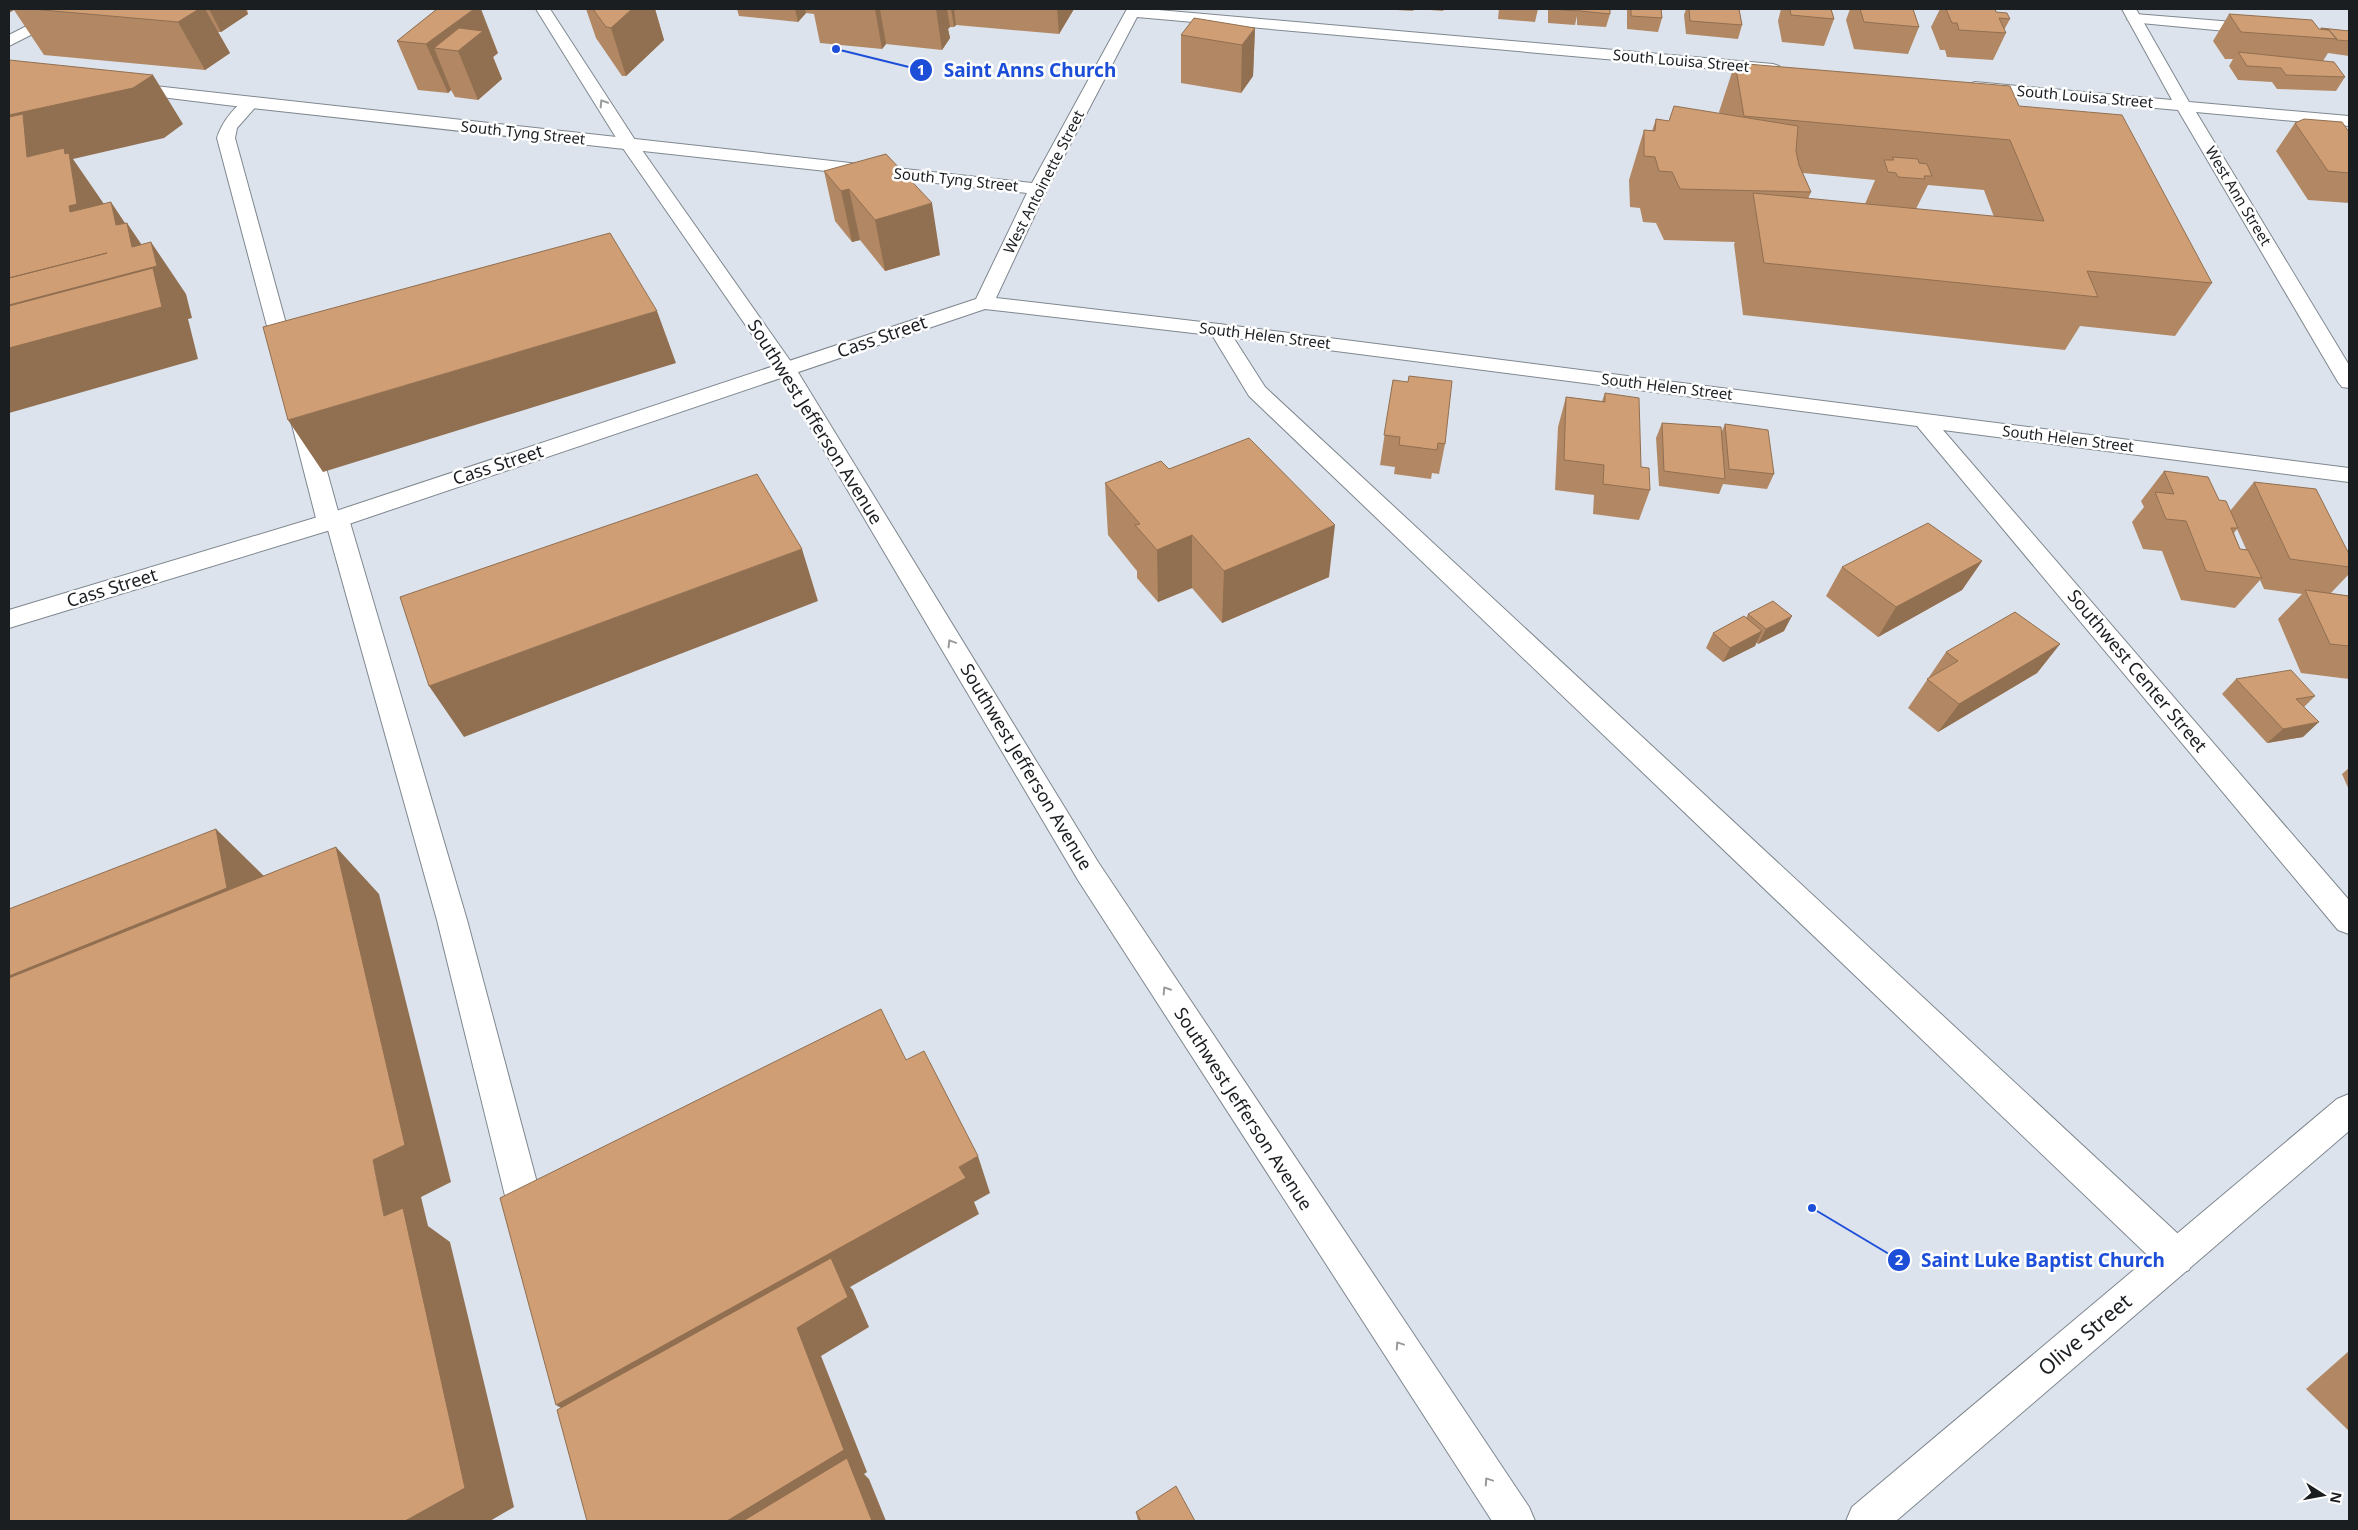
<svg xmlns="http://www.w3.org/2000/svg" width="2358" height="1530" viewBox="0 0 2358 1530" font-family="'Noto Sans',sans-serif">
	<style>
		.lines { fill: none; stroke-linecap: round; stroke-linejoin: round }
		.lane-casing { stroke: #7f878f; stroke-width: 2 }
		.street-casing { stroke: #7f878f; stroke-width: 2 }
		.secondary-casing { stroke: #7f878f; stroke-width: 2 }
		.lane { fill: #fff; fill-rule: evenodd }
		.street { fill: #fff; fill-rule: evenodd }
		.secondary { fill: #fff; fill-rule: evenodd }
		.wall { fill: #b28864; fill-rule: evenodd }
		.shaded-wall { fill: #916f51 }
		.building { fill: #cf9e74; stroke: #916f51 }
		.oneway { stroke: #989a9b }
		.labels { text-anchor: middle; stroke-width: 5; stroke-linejoin: round; paint-order: stroke }
		.far-street-label { font-size: 15px; fill: #1b1e21; stroke: #fff }
		.street-label { font-size: 18px; fill: #1b1e21; stroke: #fff }
		.near-street-label { font-size: 21px; fill: #1b1e21; stroke: #fff }
		.leader { fill: none; stroke: #1d4ed8; stroke-width: 2 }
		.callout-dot { fill: #1d4ed8; stroke: #fff; stroke-width: 2 }
		.mark-label { font-size: 15px; text-anchor: middle; font-weight: bold; fill: #fff }
		.callout-label { font-size: 19px; text-anchor: middle; font-weight: bold; fill: #1d4ed8; stroke: #fff; stroke-width: 5; stroke-linejoin: round; paint-order: stroke }
	</style>
	<rect width="100%" height="100%" fill="#dce3ec"/>
	<g class="lines">
		<defs>
			<path id="lane" d="M2135 14 2258 24 2266 29 2258 34 2130 22 2127 19 2130 16Z
				M251 98 257 100 259 103 237 128 235 138 296 360 293 364 286 366 279 364 276 360 217 138C221 124 236 102 251 98Z
				M1219 324 1226 326 1265 387 2189 1244 2194 1257 2189 1270 2176 1275 2163 1270 1249 396 1209 330 1212 326Z
				M302 414 310 416 313 421 338 511 345 513 349 519 467 920 548 1224 542 1236 530 1242 518 1236 512 1224 437 920 328 530 321 528 317 522 291 421 294 416Z"/>
			<path id="street" d="M1127 9H1147L1773 64 1779 66 1781 69 1779 72 1773 74 1137 17 1047 189 996 298 1219 324 2349 468V482L1943 430 2349 900V934L2338 930 1917 426 1219 336 985 309 337 528 9 628V610L321 516 976 299 1027 193 251 108 128 93 122 91 120 88 122 85 128 83 1032 183Z
				M2122 9H2136L2189 102 2349 116V126L2196 112 2349 365V388L2342 387 2338 382 2178 110 1975 92 1969 90 1967 87 1969 84 1975 82 2172 100Z
				M2349 1094V1131L1896 1521H1846L1852 1507 2337 1099Z"/>
			<path id="secondary" d="M60 9H78L76 12 9 46V35Z
				M536 9H550L637 143 796 369 1098 862 1529 1507 1535 1521H1492L1078 880 776 369 620 144Z"/>
		</defs>
		<use href="#lane" class="lane-casing"/>
		<use href="#street" class="street-casing"/>
		<use href="#secondary" class="secondary-casing"/>
		<use href="#lane" class="lane"/>
		<use href="#street" class="street"/>
		<use href="#secondary" class="secondary"/>
	</g>
	<path class="wall" d="M9 9H247L248 14 221 32H218L230 53 205 70 44 55 14 10Z
		M437 9 498 53 493 57 502 79 478 100 455 97 451 90 448 93 418 90 397 41Z
		M586 9H655L664 40 626 76H622L596 38Z
		M737 9H1074L1059 34 956 25 954 27H950L948 29 950 38 942 50 886 44 882 49 820 43 814 14 806 13 798 22 739 16Z
		M1380 9H1414L1413 11Z
		M1417 9H1444L1443 11Z
		M1499 9H1538L1535 22 1498 19Z
		M1548 9H1610V14L1606 27 1577 25V16L1575 25 1548 23Z
		M1627 9H1661L1662 18 1658 32 1627 29Z
		M1686 9H1739L1742 25 1738 39 1686 34 1684 15Z
		M1781 9H1831L1834 19 1824 46 1782 42 1778 21Z
		M1850 9H1913L1919 27 1908 54 1854 49 1846 20Z
		M1940 9H1995L1996 12 2010 19 2004 30 2006 33 1993 60 1947 57 1945 50H1940L1931 27Z
		M2229 14 2319 29H2320L2321 28 2349 31V56L2328 53 2323 61 2345 77 2336 91 2277 89 2272 82 2238 80 2229 66 2233 59H2225L2213 41Z
		M1255 28 1253 76 1241 93 1181 83V35Z
		M1735 63 2019 106 2212 283 2175 336 2080 326 2065 350 1743 315 1734 244 1735 242 1664 240 1656 223 1643 222 1640 208 1630 207 1629 180 1644 130 1652 131 1656 119 1669 121 1720 114 1719 112ZM1803 173 1875 180 1865 204 1808 199 1811 192ZM1928 185 1984 190 1994 217 1916 209Z
		M2295 123 2349 132V203L2308 200 2276 151Z
		M824 171 940 255 885 271 860 240 852 242 835 221Z
		M1393 380 1445 444 1439 474 1432 473 1431 479 1394 474 1395 467 1380 465Z
		M1605 393 1641 467 1650 490 1639 520 1593 514 1594 495 1555 490 1558 427 1566 397 1602 401Z
		M1662 423 1721 433 1725 424 1774 474 1767 489 1723 484 1719 494 1659 486 1656 438Z
		M1169 469 1329 577 1222 623 1192 588 1158 602 1137 578V571L1108 535 1105 483Z
		M2164 471 2219 500 2230 511 2254 482 2349 554V574L2331 593 2349 596V679L2301 673 2278 619 2302 594 2264 589 2260 580 2235 608 2181 600 2162 551 2143 549 2132 522 2144 507 2141 501ZM2237 529 2242 540 2246 549H2240L2234 533Z
		M1982 561 1962 590 1878 637 1826 596 1842 567Z
		M1748 614 1784 631 1758 644 1756 642 1755 646 1723 662 1706 648 1713 633 1746 618Z
		M2060 644 2037 673 1938 732 1908 708 1946 652Z
		M2236 679 2315 696 2304 707 2303 737 2267 743 2222 694Z
		M2349 768V790L2342 774Z
		M2349 1351V1431L2306 1389Z
		M1136 1512 1195 1521H1138Z"/>
	<path class="shaded-wall" d="M9 9H14V10L9 13Z
		M199 9H205L230 53 205 70 178 22Z
		M209 9H245L248 14 221 32Z
		M474 9H481L498 53 493 57 502 79 478 100 458 51 434 48 451 90 448 93 426 44Z
		M632 9H655L664 40 626 76 611 28Z
		M795 9H805L806 13 798 22Z
		M875 9H880L886 44 882 49Z
		M936 9H947L950 27 948 29 950 38 942 50Z
		M951 9H954L956 25 954 27Z
		M1057 9H1074L1059 34Z
		M1255 28 1253 76 1241 93 1242 45Z
		M153 75 183 124 164 138 73 159 104 204 116 225 111 202 127 226V223L156 266 151 242 186 294 192 318 188 319 198 359 9 413V254L70 212 9 173V115Z
		M849 189 860 240 852 242 841 191Z
		M932 203 940 255 885 271 875 220Z
		M657 311 676 363 323 472 288 420Z
		M1335 525 1329 577 1222 623 1224 571Z
		M1192 535V588L1158 602 1157 550Z
		M802 549 818 601 464 737 429 686Z
		M1982 561 1962 590 1878 637 1896 607Z
		M1792 616 1784 631 1758 644 1766 629Z
		M1762 631 1755 646 1723 662 1730 648Z
		M2060 644 2037 673 1938 732 1959 704Z
		M2319 722 2303 737 2267 743 2283 729Z
		M216 829 265 877 9 1046V976Z
		M336 847 379 894 451 1182 421 1197 428 1226 450 1242 514 1507 490 1521H405L384 1216 373 1160Z
		M978 1156 990 1193 974 1202 979 1214 850 1287 853 1290 869 1327 821 1356 867 1472 864 1474 869 1479 886 1521H727L598 1430 556 1405Z"/>
	<path class="building" d="M31 9H199L178 22Z
		M437 9H474L426 44 397 41Z
		M593 9H632L611 28 606 27Z
		M1551 9H1578V11Z
		M1580 9H1610V14L1580 11Z
		M1631 9H1661L1662 18 1631 16Z
		M1689 9H1739L1742 25 1690 21Z
		M1790 9H1831L1834 19 1791 15Z
		M1860 9H1913L1919 27 1864 22Z
		M1946 9H1995L1996 12 2007 13 2010 19 1999 18 2006 33 1959 30 1957 23H1952Z
		M2229 14 2312 20 2319 29 2329 30 2337 39 2241 32Z
		M1194 18 1255 28 1242 45 1181 35Z
		M459 28 483 31 458 51 434 48Z
		M2321 28 2349 31V41L2337 40 2329 30 2322 29Z
		M2238 52 2334 62 2345 77 2286 75 2281 68 2247 66Z
		M9 60 153 75 133 88 9 115Z
		M1735 63 2010 86 2019 106 2122 115 2212 283 2087 271 2098 297 1764 263 1753 193 2044 221 2010 140 1744 116Z
		M1674 106 1798 126 1796 151 1799 165 1811 192 1680 189 1672 172 1659 171 1655 157 1644 156V130L1655 131 1656 119 1669 121Z
		M23 114 27 157 64 148 65 154 69 153 77 204 69 206 70 212 111 202 116 225 127 223 132 247 151 242 157 266 9 305V278L107 253 9 278V117Z
		M2304 119 2342 122 2349 132V173L2328 171 2295 123Z
		M886 154 932 203 875 220 849 189 841 191 824 171Z
		M1892 157 1918 159 1919 163 1927 164 1932 176H1924L1925 179 1898 177 1896 173 1888 172 1884 160H1894Z
		M610 233 657 311 288 420 263 327Z
		M153 268 162 307 9 348V306Z
		M1409 376 1452 381 1445 444 1438 443 1437 450 1399 445 1400 437 1384 435 1393 380 1408 382Z
		M1605 393 1639 398 1641 467 1649 468 1650 490 1603 484 1604 465 1564 460 1566 397 1605 402Z
		M1662 423 1721 427 1725 479 1664 471Z
		M1725 424 1768 430 1774 474 1729 469Z
		M1249 438 1335 525 1224 571 1192 535 1157 550 1135 525 1140 524 1105 483 1161 461 1169 469Z
		M2164 471 2208 477 2219 500 2226 501 2238 528H2231L2240 549 2248 550 2262 578 2206 571 2186 521 2166 519 2155 492 2174 494Z
		M757 474 802 549 429 686 400 597Z
		M2254 482 2316 489 2349 554V567L2290 559Z
		M1928 523 1982 561 1896 607 1842 567Z
		M2305 590 2349 596V646L2330 644Z
		M1773 601 1792 616 1766 629 1748 614Z
		M2015 612 2060 644 1959 704 1927 679 1958 661 1946 652Z
		M1744 616 1762 631 1730 648 1713 633Z
		M2291 670 2315 696 2296 699 2319 722 2283 729 2236 679Z
		M216 829 227 888 9 976V909Z
		M336 847 405 1145 373 1160 384 1216 403 1208 465 1488 405 1521H9V978Z
		M881 1009 906 1060 924 1051 978 1156 959 1167 966 1178 556 1405 500 1198Z
		M831 1258 848 1297 797 1328 844 1450 727 1521H587L557 1410Z
		M847 1458 872 1521H743Z
		M1176 1486 1195 1521H1141L1136 1512Z"/>
	<defs><path id="oneway-chevron" d="M-2-3.5L2.5 0L-2 3.5" fill="none" stroke-width="1.6" stroke-linecap="round" stroke-linejoin="round" transform="scale(1.25)"/></defs>
	<g class="oneway">
		<use href="#oneway-chevron" transform="translate(603 103) rotate(-122)"/>
		<use href="#oneway-chevron" transform="translate(951 643) rotate(-121)"/>
		<use href="#oneway-chevron" transform="translate(1166 990) rotate(-123)"/>
		<use href="#oneway-chevron" transform="translate(1399 1345) rotate(-124)"/>
		<use href="#oneway-chevron" transform="translate(1488 1481) rotate(-124)"/>
	</g>
	<g class="labels">
		<g class="far-street-label">
			<text transform="translate(1681 61) rotate(5)" y="5">South Louisa Street</text>
			<text transform="translate(2085 97) rotate(5)" y="5">South Louisa Street</text>
			<text transform="translate(523 133) rotate(6)" y="5">South Tyng Street</text>
			<text transform="translate(956 180) rotate(6)" y="5">South Tyng Street</text>
			<text transform="translate(1044 182) rotate(-63)" y="5">West Antoinette Street</text>
			<text transform="translate(2238 196) rotate(59)" y="5">West Ann Street</text>
			<text transform="translate(1265 336) rotate(7)" y="5">South Helen Street</text>
			<text transform="translate(1667 387) rotate(7)" y="5">South Helen Street</text>
			<text transform="translate(2068 439) rotate(7)" y="5">South Helen Street</text>
		</g>
		<g class="street-label">
			<text transform="translate(882 337) rotate(-19)" y="6">Cass Street</text>
			<text transform="translate(815 422) rotate(58)" y="6">Southwest Jefferson Avenue</text>
			<text transform="translate(498 465) rotate(-18)" y="6">Cass Street</text>
			<text transform="translate(112 588) rotate(-17)" y="6">Cass Street</text>
			<text transform="translate(2137 671) rotate(50)" y="6">Southwest Center Street</text>
			<text transform="translate(1026 767) rotate(59)" y="6">Southwest Jefferson Avenue</text>
			<text transform="translate(1243 1109) rotate(57)" y="6">Southwest Jefferson Avenue</text>
		</g>
		<g class="near-street-label">
			<text transform="translate(2085 1335) rotate(-40)" y="7">Olive Street</text>
		</g>
	</g>
	<path class="leader" d="M836 49L921 70M1812 1208L1899 1260"/>
	<g class="callout-dot">
		<circle cx="836" cy="49" r="5"/>
		<circle cx="1812" cy="1208" r="5"/>
		<circle cx="921" cy="70" r="12"/>
		<circle cx="1899" cy="1260" r="12"/>
	</g>
	<g class="mark-label">
		<text x="921" y="75">1</text>
		<text x="1899" y="1265">2</text>
	</g>
	<g class="callout-label">
		<text x="1030" y="77">Saint Anns Church</text>
		<text x="2043" y="1267">Saint Luke Baptist Church</text>
	</g>
	<rect width="2358" height="1530" fill="none" stroke="#1b1e21" stroke-width="20"/>
	<g transform="translate(2323 1495) rotate(101)" stroke="#ffffff" stroke-width="4" paint-order="stroke">
	<path d="M0-4L9 19L0 12L-9 19Z" fill="#1b1e21"/>
	<text y="-8" font-size="14" font-weight="bold" text-anchor="middle" fill="#1b1e21">N</text>
	</g>
</svg>
